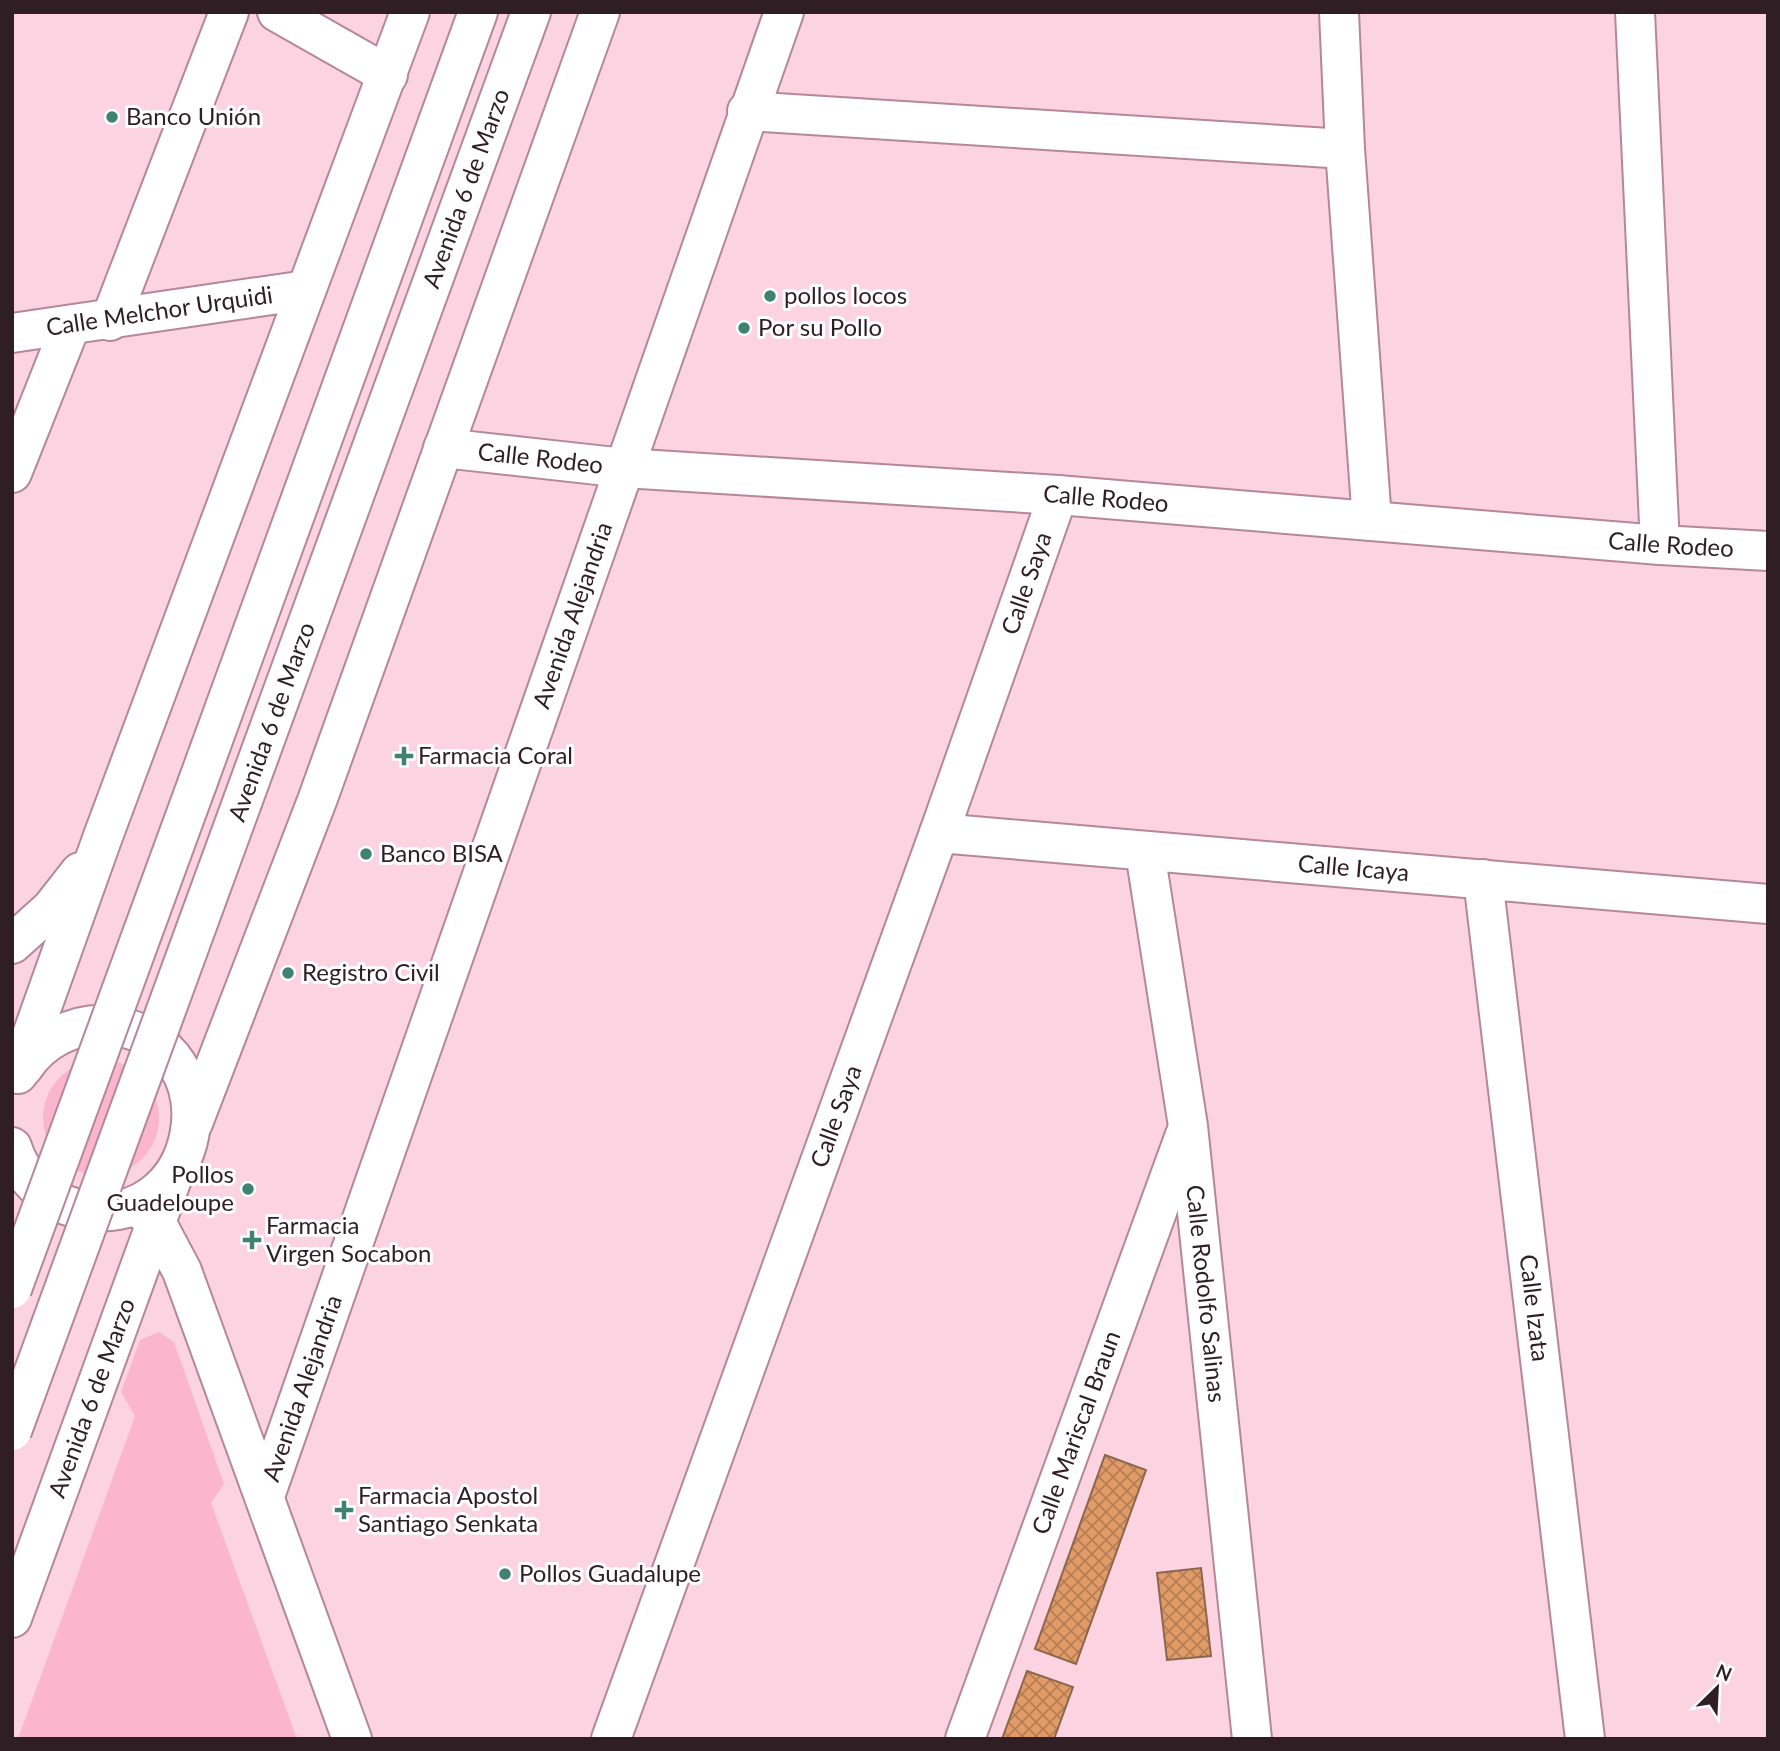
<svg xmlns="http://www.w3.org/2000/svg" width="1780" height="1751" viewBox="0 0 1780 1751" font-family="Lato,sans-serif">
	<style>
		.green { fill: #fbb6ce }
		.building { fill: url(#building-cross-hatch); stroke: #8a674e; stroke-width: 2 }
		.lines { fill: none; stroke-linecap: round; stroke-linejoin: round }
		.street-casing { stroke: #b58797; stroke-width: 42 }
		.secondary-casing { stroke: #b58797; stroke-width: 42 }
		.primary-casing { stroke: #b58797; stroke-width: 42 }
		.highway-casing { stroke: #b58797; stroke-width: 42 }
		.street { stroke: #fff; stroke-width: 38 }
		.secondary { stroke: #fff; stroke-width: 38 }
		.primary { stroke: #fff; stroke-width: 38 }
		.highway { stroke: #fff; stroke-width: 38 }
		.highway-bridge-casing { stroke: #b58797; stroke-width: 42; stroke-linecap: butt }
		.highway-bridge { stroke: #fff; stroke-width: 38 }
		.poi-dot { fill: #408272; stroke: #fff; stroke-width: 2.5 }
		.labels { text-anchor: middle; stroke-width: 6; stroke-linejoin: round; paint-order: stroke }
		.poi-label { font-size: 24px; fill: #301e25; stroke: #fff; text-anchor: start }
		.street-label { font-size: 24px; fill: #301e25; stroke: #fff }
	</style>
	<defs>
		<pattern id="building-cross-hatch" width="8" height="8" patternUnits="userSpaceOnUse" patternTransform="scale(1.75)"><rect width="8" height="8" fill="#e19b67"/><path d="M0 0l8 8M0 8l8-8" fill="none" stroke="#b77e55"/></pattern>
	</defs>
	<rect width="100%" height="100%" fill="#fcd4e1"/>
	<path class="green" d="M43 1118a58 58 0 1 1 116 0a58 58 0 1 1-116 0Z
		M159 1332 174 1342 224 1484 211 1503 297 1739H18L135 1416 121 1392 140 1340Z"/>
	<path class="building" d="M1105 1455 1146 1470 1076 1664 1035 1649Z
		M1201 1568 1211 1656 1167 1660 1157 1573Z
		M1027 1671 1073 1687 1054 1739H1002Z"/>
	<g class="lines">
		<defs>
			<g id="street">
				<path d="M277 12 388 75"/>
				<path d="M1339 12 1345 149 1372 521"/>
				<path d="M1635 12 1660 545"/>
				<path d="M747 111 1345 149"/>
				<path d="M110 321 229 12"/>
				<path id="s1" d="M12 333 306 290"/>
				<path id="s2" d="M443 448 624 468 1058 495 1660 545 1768 551"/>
				<path d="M12 473 70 327"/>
				<path id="s3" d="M939 833 1768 904"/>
				<path id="s4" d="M1145 852 1188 1126 1252 1739"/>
				<path id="s5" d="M1483 879 1585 1739"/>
				<path id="s6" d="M265 1496 784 12"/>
				<path id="s7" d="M611 1739 939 833 1058 495"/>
				<path id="s8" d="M965 1739 1185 1135"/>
			</g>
			<path id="secondary" d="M137 1206 156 1222 182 1271 352 1739"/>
			<g id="primary">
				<path d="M12 944 51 909 80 872"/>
				<path d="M18 1074 102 839 410 12"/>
				<path d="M193 1123 318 798 600 12"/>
				<path d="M12 1147C21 1176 45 1200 75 1208 204 1240 240 1040 109 1025 75 1022 41 1040 23 1068"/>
				<path id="s9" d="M12 1618 173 1176"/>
			</g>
			<g id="highway">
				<path d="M197 784 478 12"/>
				<path id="s10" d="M243 800 531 12"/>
			</g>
		</defs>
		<use href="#street" class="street-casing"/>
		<use href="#secondary" class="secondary-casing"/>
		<use href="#primary" class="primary-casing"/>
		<use href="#highway" class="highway-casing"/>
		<use href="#street" class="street"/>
		<use href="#secondary" class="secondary"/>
		<use href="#primary" class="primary"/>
		<use href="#highway" class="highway"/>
		<defs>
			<path id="highway-bridge" d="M12 1289 197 784
				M12 1431 243 800"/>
		</defs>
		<use href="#highway-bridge" class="highway-bridge-casing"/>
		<use href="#highway-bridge" class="highway-bridge"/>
	</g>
	<g class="poi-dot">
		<circle cx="112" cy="117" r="7"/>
		<circle cx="770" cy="296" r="7"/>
		<circle cx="744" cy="328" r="7"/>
		<path d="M400.5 745.5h7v7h7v7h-7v7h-7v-7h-7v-7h7z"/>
		<circle cx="366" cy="854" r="7"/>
		<circle cx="288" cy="973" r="7"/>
		<circle cx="248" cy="1189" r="7"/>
		<path d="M248.5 1229.5h7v7h7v7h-7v7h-7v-7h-7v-7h7z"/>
		<path d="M340.5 1499.5h7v7h7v7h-7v7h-7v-7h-7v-7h7z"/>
		<circle cx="505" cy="1574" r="7"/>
	</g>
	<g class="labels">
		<g class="poi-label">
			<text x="126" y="125">Banco Unión</text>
			<text x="784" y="304">pollos locos</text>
			<text x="758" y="336">Por su Pollo</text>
			<text x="418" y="764">Farmacia Coral</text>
			<text x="380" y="862">Banco BISA</text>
			<text x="302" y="981">Registro Civil</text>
			<text x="234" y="1183" text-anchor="end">Pollos<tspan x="234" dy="28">Guadeloupe</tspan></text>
			<text x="266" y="1234">Farmacia<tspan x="266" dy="28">Virgen Socabon</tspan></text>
			<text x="358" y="1504">Farmacia Apostol<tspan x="358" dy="28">Santiago Senkata</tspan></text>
			<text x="519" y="1582">Pollos Guadalupe</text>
		</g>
		<g class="street-label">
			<text dy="8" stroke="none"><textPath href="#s10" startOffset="651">Avenida 6 de Marzo</textPath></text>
			<text dy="8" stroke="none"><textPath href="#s1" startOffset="149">Calle Melchor Urquidi</textPath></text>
			<text dy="8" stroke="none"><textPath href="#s2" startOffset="98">Calle Rodeo</textPath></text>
			<text dy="8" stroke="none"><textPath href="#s2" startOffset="665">Calle Rodeo</textPath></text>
			<text dy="8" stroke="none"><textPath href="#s2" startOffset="1232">Calle Rodeo</textPath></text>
			<text dy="8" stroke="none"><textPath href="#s7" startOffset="1228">Calle Saya</textPath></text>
			<text dy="8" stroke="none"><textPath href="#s6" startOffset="933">Avenida Alejandria</textPath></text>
			<text transform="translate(272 722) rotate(-70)" y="8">Avenida 6 de Marzo</text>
			<text dy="8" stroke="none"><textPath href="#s3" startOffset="416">Calle Icaya</textPath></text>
			<text dy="8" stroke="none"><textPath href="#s7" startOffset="662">Calle Saya</textPath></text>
			<text dy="8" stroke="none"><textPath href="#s4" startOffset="446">Calle Rodolfo Salinas</textPath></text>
			<text dy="8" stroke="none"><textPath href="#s5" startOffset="432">Calle Izata</textPath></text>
			<text dy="8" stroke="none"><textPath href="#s6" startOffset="114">Avenida Alejandria</textPath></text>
			<text dy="8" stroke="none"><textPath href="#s9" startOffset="234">Avenida 6 de Marzo</textPath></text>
			<text dy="8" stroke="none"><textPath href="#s8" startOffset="326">Calle Mariscal Braun</textPath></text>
		</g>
	</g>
	<rect width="1780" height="1751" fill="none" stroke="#301e25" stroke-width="28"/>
	<g transform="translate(1717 1688) rotate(24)" stroke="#ffffff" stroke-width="5" paint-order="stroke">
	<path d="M0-5L12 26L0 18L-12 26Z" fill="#301e25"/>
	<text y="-10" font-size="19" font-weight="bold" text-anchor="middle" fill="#301e25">N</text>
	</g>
</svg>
